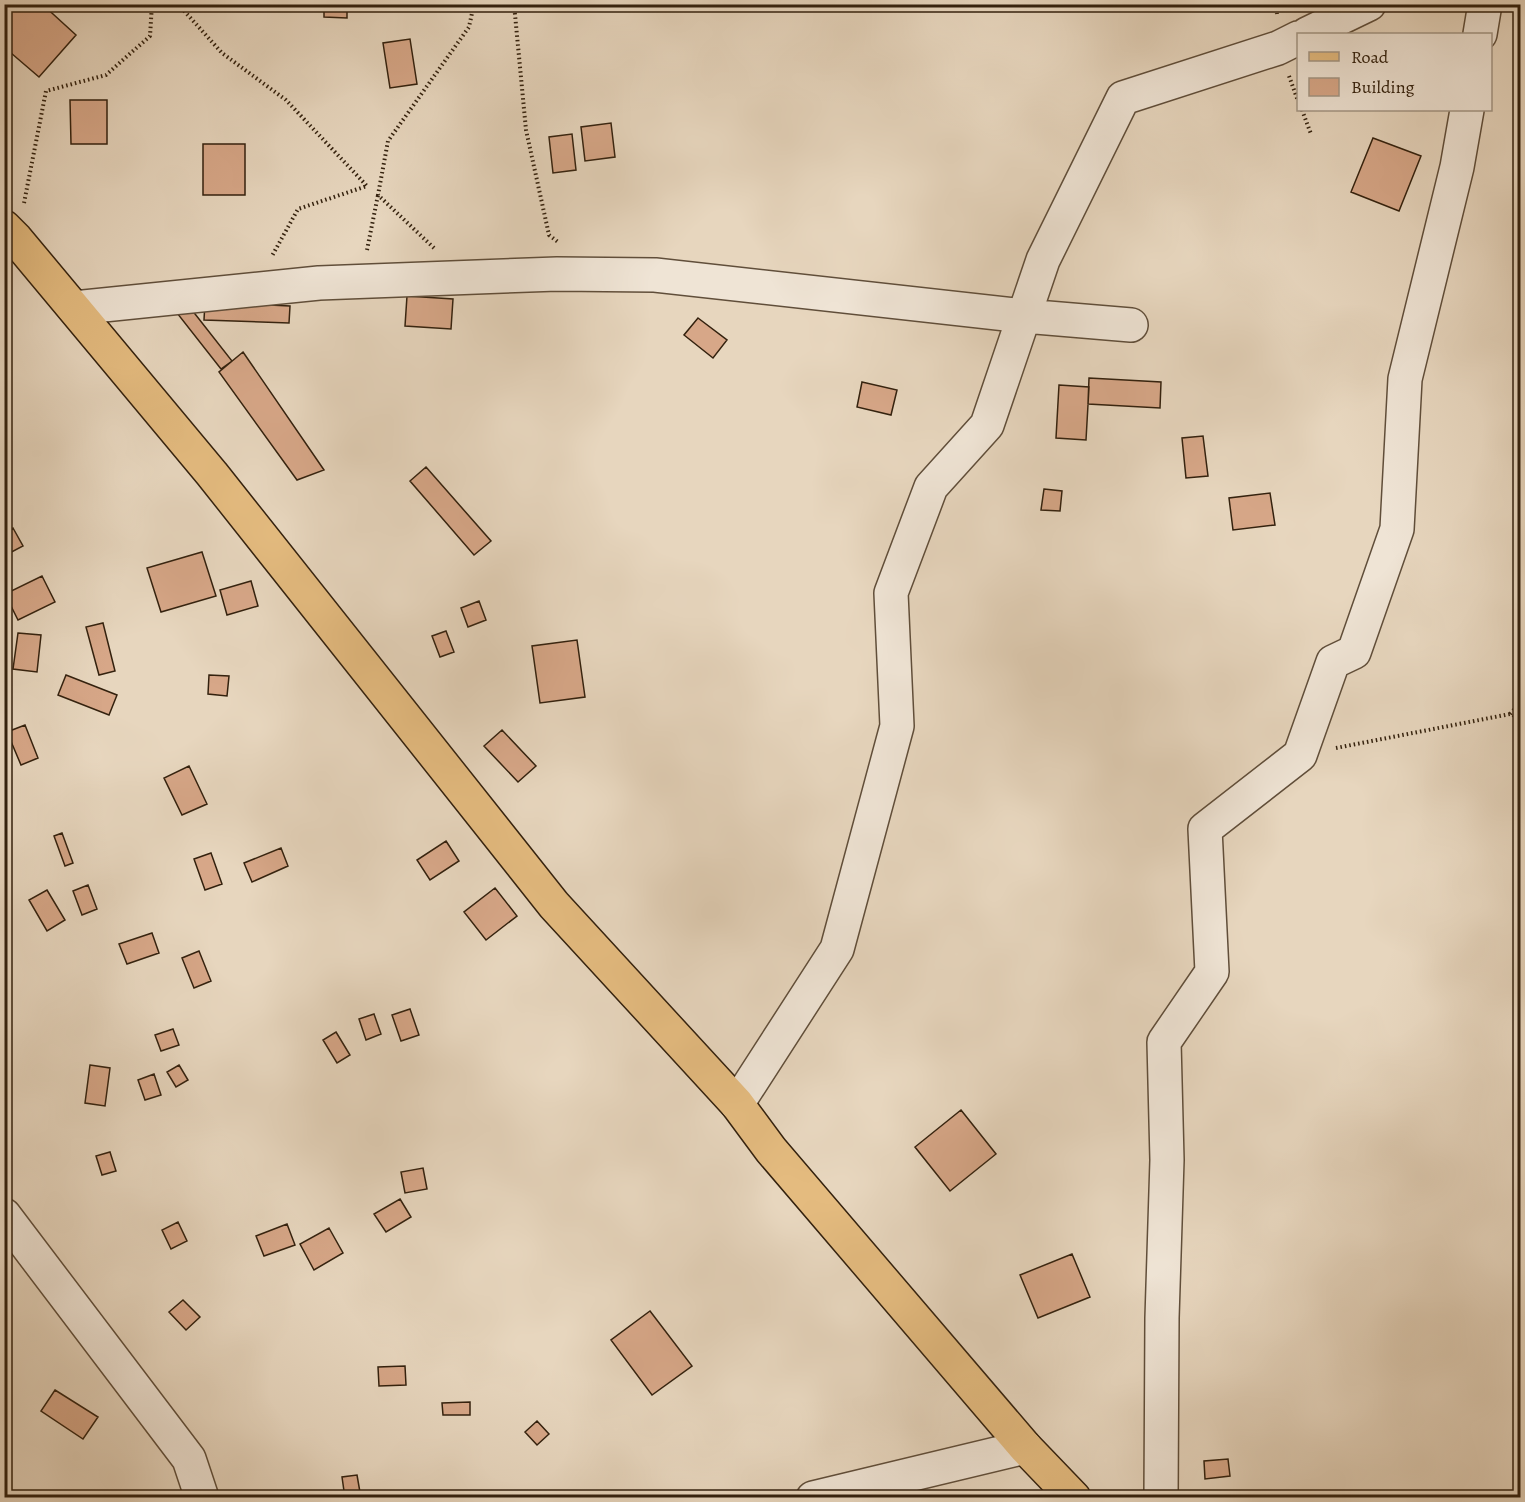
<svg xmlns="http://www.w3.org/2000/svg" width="1525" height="1502" viewBox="0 0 1525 1502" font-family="Alegreya,serif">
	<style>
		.building { fill: #d7a788; stroke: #33210e; stroke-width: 1.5 }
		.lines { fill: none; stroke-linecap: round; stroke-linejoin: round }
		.minor-casing { stroke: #604e3a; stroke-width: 36 }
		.major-casing { stroke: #33210e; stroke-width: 36 }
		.path { stroke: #33210e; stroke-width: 4; stroke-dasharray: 1.5 3; stroke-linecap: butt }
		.minor { stroke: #efe4d5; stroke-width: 33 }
		.major { stroke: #e4bb7f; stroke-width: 33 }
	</style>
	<rect width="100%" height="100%" fill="#e7d6be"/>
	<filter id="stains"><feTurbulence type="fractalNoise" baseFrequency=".00333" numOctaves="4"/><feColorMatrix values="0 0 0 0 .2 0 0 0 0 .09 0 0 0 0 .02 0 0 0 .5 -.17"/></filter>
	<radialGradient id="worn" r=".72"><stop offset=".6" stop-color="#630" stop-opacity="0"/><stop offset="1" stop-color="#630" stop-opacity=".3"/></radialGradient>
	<path class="building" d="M4 4H42L76 35 39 77 4 47Z
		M324 4H347V18L324 17Z
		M410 39 417 84 390 88 383 43Z
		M70 100H107V144H71Z
		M611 123 615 157 585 161 581 127Z
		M572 134 576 170 553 173 549 137Z
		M1373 138 1421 156 1399 211 1351 192Z
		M203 144H245V195H203Z
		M407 296 453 299 451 329 405 326Z
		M205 302 290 306 289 323 204 320Z
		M188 305 232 361 221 369 177 313Z
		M698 318 727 340 713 358 684 335Z
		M243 352 324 470 297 480 219 372Z
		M1089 378 1161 382 1160 408 1088 404Z
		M862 382 897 390 891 415 857 407Z
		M1059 385 1089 387 1086 440 1056 438Z
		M1203 436 1208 476 1186 478 1182 438Z
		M426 467 491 541 474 555 410 481Z
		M1044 489 1062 491 1060 511 1041 510Z
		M1270 493 1275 525 1233 530 1229 498Z
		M13 528 23 546 4 556V533Z
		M202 552 216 596 161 612 147 568Z
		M42 576 55 602 18 620 5 594Z
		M251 581 258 606 227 615 220 590Z
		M479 601 486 620 468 627 461 608Z
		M103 623 115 671 99 675 86 627Z
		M446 631 454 652 440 657 432 636Z
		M18 633 41 635 37 672 13 669Z
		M577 640 585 697 540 703 532 646Z
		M66 675 117 695 109 715 58 695Z
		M209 675 229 676 227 696 208 694Z
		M25 725 38 758 21 765 7 732Z
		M502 730 536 766 518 782 484 746Z
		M189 766 207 804 182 815 164 778Z
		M62 833 73 863 65 866 54 836Z
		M446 841 459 861 430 880 417 860Z
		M281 848 288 866 252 882 244 863Z
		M211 853 222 884 205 890 194 859Z
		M88 885 97 909 82 915 73 891Z
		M495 888 517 916 486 940 464 912Z
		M47 890 65 920 47 931 29 900Z
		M152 933 159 953 127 964 119 944Z
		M199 951 211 981 194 988 182 958Z
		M410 1009 419 1035 401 1041 392 1015Z
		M374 1014 381 1034 366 1040 359 1019Z
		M173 1029 179 1045 161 1051 155 1035Z
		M336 1032 350 1055 337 1063 323 1040Z
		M90 1065 110 1068 105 1106 85 1103Z
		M179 1065 188 1080 176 1087 167 1072Z
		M154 1074 161 1095 145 1100 138 1080Z
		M961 1110 996 1154 950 1191 915 1147Z
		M110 1152 116 1171 102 1175 96 1156Z
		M423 1168 427 1189 405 1193 401 1172Z
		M400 1199 411 1217 386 1232 374 1214Z
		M178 1222 187 1241 171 1249 162 1230Z
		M287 1224 295 1245 264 1256 256 1236Z
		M329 1228 343 1253 314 1270 300 1244Z
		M1072 1254 1090 1297 1038 1318 1020 1275Z
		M183 1300 200 1317 186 1330 169 1312Z
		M650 1311 692 1366 652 1395 611 1340Z
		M405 1366 406 1385 379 1386 378 1367Z
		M55 1390 98 1417 83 1439 41 1411Z
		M470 1402V1415H443L442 1403Z
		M537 1421 549 1434 537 1445 525 1432Z
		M1228 1459 1230 1476 1205 1479 1204 1461Z
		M357 1475 361 1498H345L342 1477Z"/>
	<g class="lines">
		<defs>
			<path id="minor" d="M1307 34 1369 4
				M1480 34 1485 4
				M74 308 319 283 557 274 655 275 1024 316 1131 325
				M737 1104 837 949 897 726 891 593 931 487 987 425 1043 260 1123 98 1278 48 1298 38
				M4 1215 189 1459 202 1498
				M813 1498 1025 1447
				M1161 1498 1162 1318 1167 1160 1164 1042 1212 972 1205 829 1300 755 1333 662 1354 652 1397 529 1405 379 1457 167 1467 110"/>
			<path id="major" d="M4 227 16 239 212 474 554 905 737 1104 771 1150 1025 1447 1074 1498"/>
		</defs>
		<use href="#minor" class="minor-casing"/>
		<use href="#major" class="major-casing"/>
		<path class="path" d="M178 4 222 53 286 100 367 186 298 209 272 256
			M514 4 526 130 549 235 558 242
			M1276 4 1277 14
			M1289 76 1298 101
			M1302 110 1311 134
			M24 203 46 91 106 75 150 36 152 4
			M434 248 378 195 388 141 469 27 474 4
			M367 250 378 195
			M1510 714 1520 703
			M1336 748 1510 714 1520 718"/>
		<use href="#minor" class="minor"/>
		<use href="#major" class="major"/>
	</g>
	<rect width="1525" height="1502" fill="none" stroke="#e7d6be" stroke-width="24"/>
	<rect x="6" y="6" width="1513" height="1490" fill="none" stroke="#33210e" stroke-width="3"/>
	<rect x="12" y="12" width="1501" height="1478" fill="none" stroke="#33210e" stroke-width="1.5"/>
	<rect x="1297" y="33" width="195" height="78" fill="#efe4d5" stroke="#a49685" stroke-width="1.5"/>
	<rect x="1309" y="52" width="30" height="9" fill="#e4bb7f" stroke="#a49685" stroke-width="1.5"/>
	<text x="1351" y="63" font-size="18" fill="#33210e">Road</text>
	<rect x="1309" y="78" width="30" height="18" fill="#d7a788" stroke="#a49685" stroke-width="1.5"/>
	<text x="1351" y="93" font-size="18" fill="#33210e">Building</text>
	<rect width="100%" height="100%" filter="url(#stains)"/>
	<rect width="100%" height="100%" fill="url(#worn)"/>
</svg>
